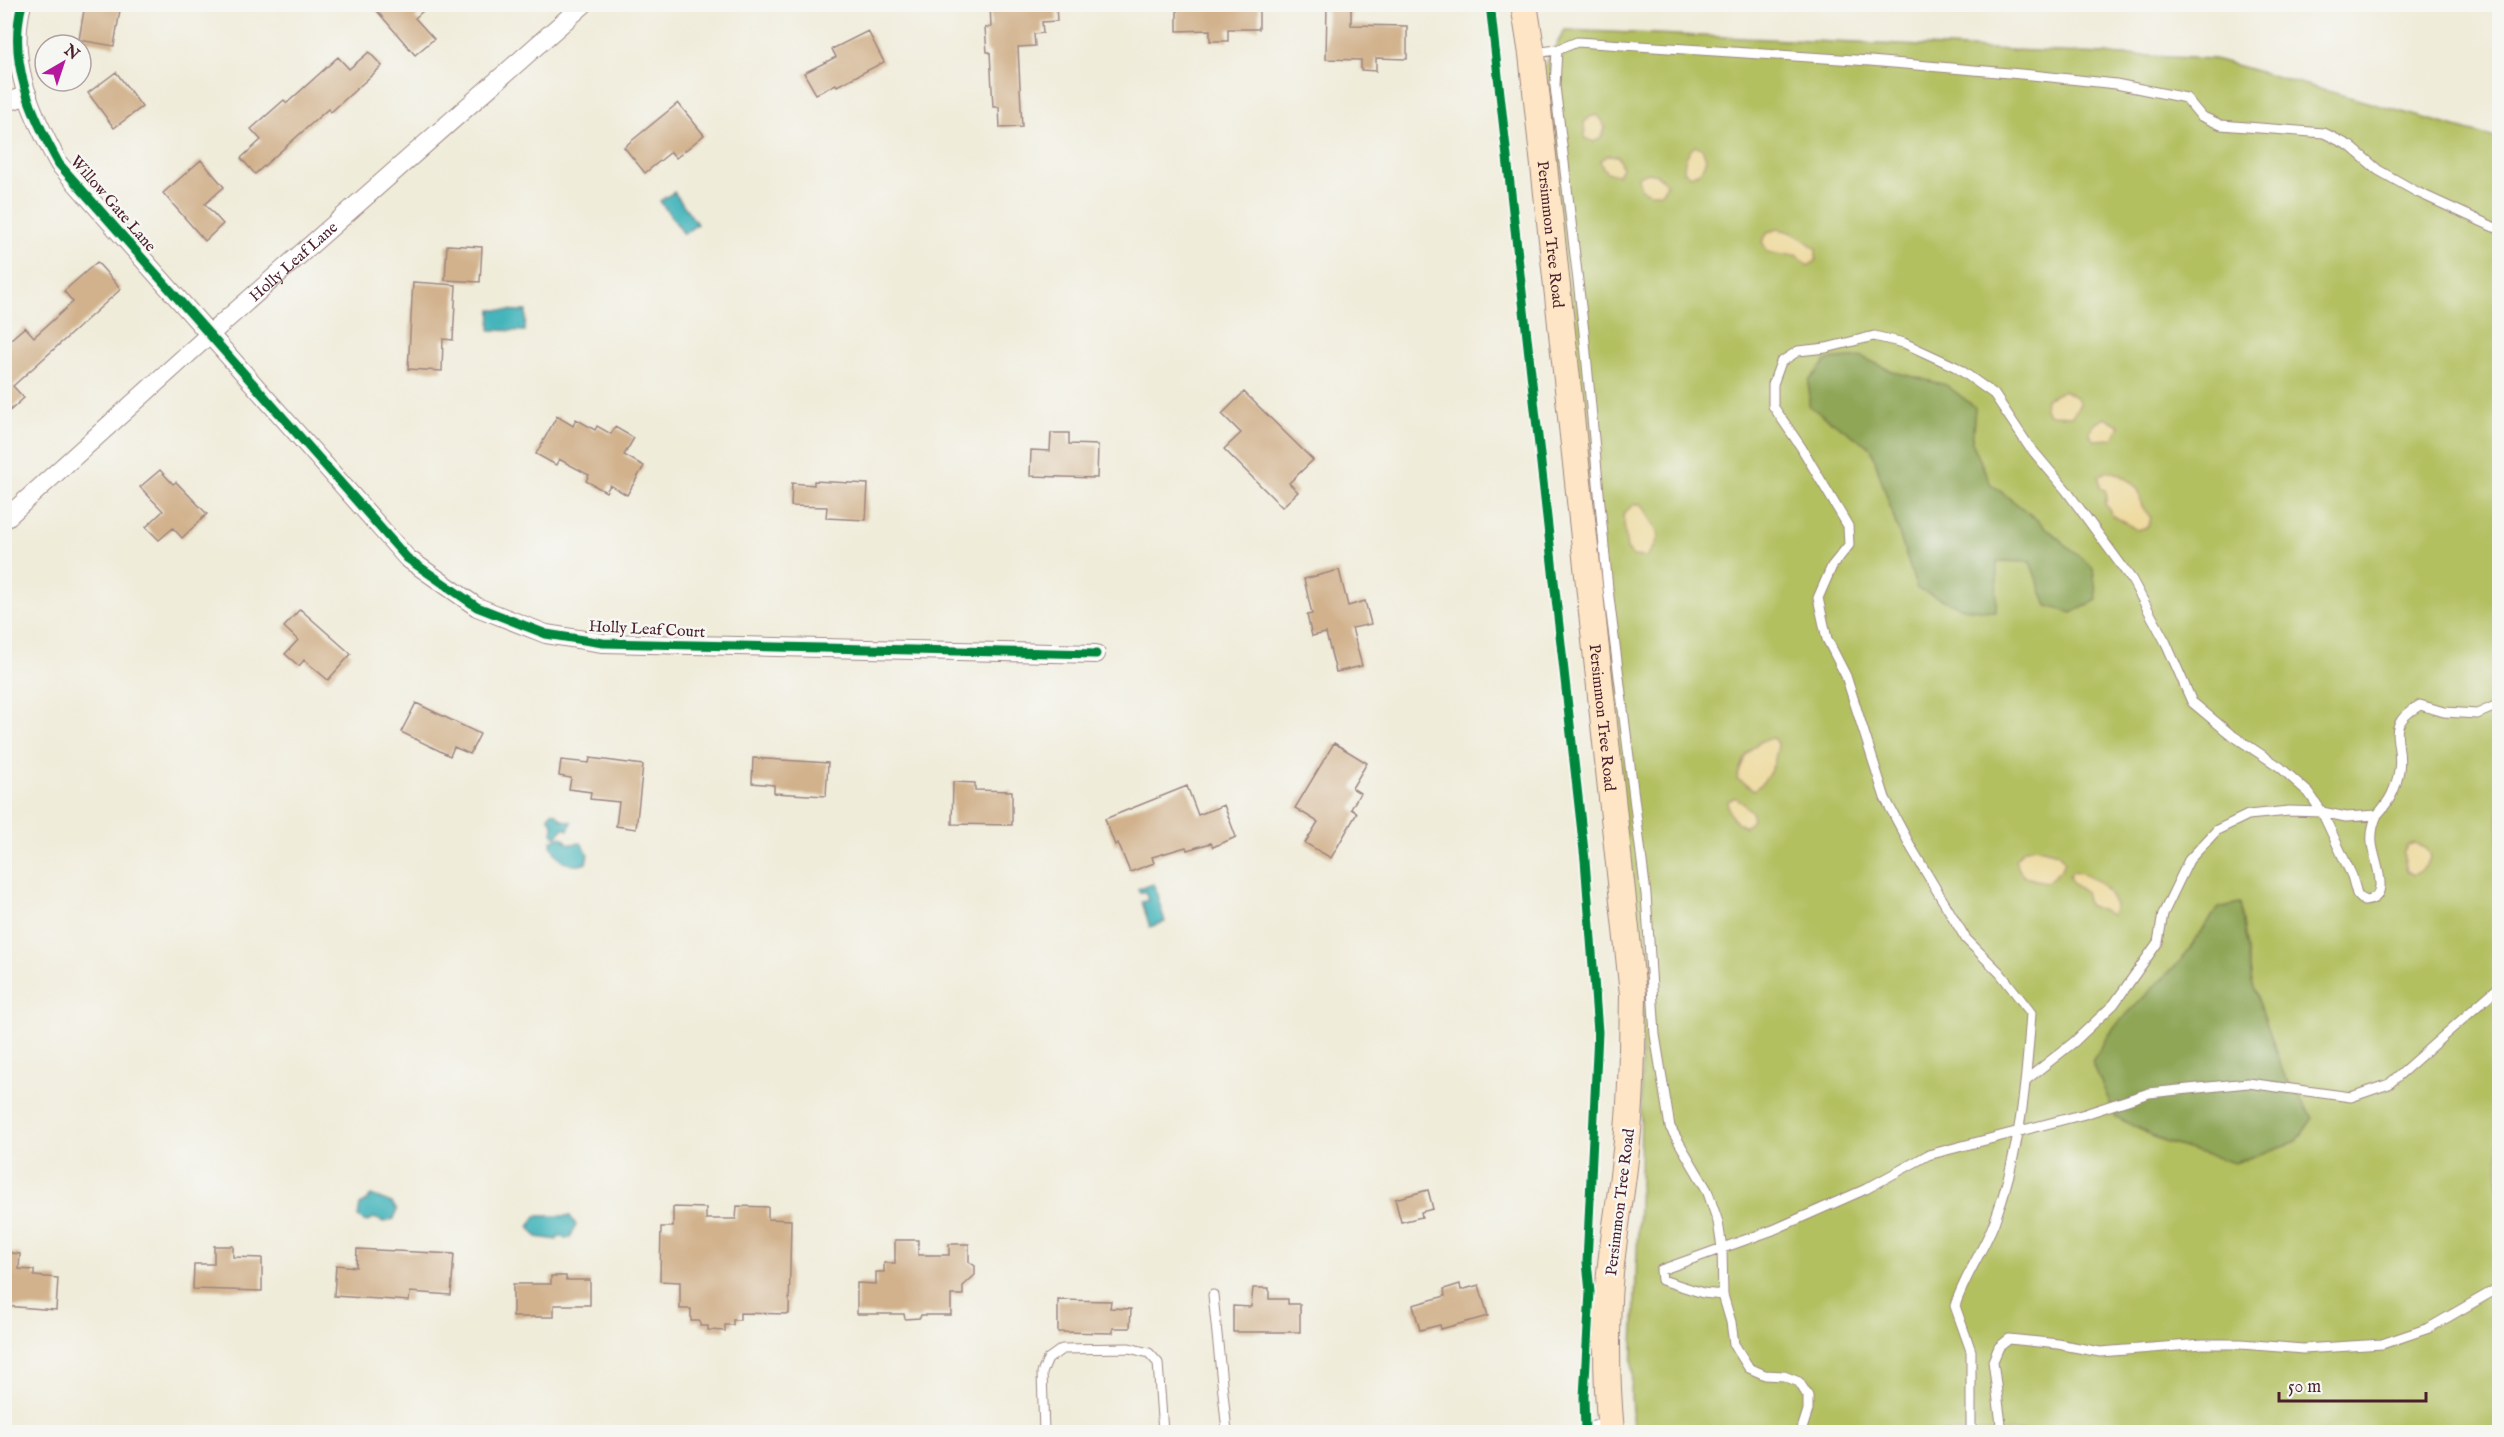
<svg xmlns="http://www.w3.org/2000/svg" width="2504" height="1437" viewBox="0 0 2504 1437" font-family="'IM FELL English',serif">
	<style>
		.green { fill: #b3c061; stroke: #7e7046; stroke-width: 1.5 }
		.forest { fill: #8ea657; stroke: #6c6241; stroke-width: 1.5 }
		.sand { fill: #eeda9e; stroke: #9c7c64; stroke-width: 1.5 }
		.water { fill: #45b5bb; stroke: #486a73; stroke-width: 1.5 }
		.building { fill: #d2b28d }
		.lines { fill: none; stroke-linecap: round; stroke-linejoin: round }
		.lane-casing { stroke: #9d8682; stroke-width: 11 }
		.street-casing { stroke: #9d8682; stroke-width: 20 }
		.secondary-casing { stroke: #9d8682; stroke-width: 28 }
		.lane { stroke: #fff; stroke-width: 9 }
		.street { stroke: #fff; stroke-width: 18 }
		.secondary { stroke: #fde5c5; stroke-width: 26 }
		.cycleway-casing { stroke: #f6f6f2; stroke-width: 13 }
		.cycleway { stroke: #00873e; stroke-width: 9 }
		.labels { text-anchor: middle; stroke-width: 5; stroke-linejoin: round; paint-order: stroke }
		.street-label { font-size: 16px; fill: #4a1f2b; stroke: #f6f6f2 }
	</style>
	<rect width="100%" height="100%" fill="#f6f6f2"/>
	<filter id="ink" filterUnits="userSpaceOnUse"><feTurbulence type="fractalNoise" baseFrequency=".0167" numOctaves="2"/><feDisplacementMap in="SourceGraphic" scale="12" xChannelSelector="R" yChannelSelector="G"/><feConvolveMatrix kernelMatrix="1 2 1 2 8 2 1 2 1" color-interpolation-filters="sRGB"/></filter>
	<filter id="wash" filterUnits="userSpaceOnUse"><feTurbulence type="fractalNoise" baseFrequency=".008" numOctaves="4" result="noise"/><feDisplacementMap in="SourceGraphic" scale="24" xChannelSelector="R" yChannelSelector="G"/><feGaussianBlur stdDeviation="1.35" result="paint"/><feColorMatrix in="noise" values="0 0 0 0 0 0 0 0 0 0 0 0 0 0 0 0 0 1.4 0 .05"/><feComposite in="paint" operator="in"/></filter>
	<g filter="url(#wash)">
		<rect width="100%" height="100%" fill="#f0ecda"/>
		<path class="green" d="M1565 30 2214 59 2499 139V1432H1633L1631 1394 1640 1181 1642 985 1541 71Z"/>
		<path class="forest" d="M1862 357 1894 372 1946 385 1975 407 1972 442 1990 483 2036 519 2093 568 2097 600 2072 613 2047 606 2030 562 1997 561 1996 612 1963 608 1917 589 1871 448 1809 406V381L1827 360Z
			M2240 903 2252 981 2284 1075 2313 1118 2297 1141 2235 1163 2164 1142 2116 1117 2092 1061 2115 1026 2183 958 2218 908Z"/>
		<path class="sand" d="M1597 115 1602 120 1605 128 1601 138 1594 142 1585 138 1584 122 1590 117Z
			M1695 146 1702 148 1706 159 1701 171 1691 176 1684 172C1684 160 1686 154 1695 146Z
			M1608 155 1618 156 1622 168 1618 175C1607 173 1602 171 1600 160Z
			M1645 173C1656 173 1660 176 1667 185L1661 193H1650L1640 188 1638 176Z
			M1778 229C1794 232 1804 239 1816 249V260L1808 266 1796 255H1782L1768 252 1762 242 1768 232Z
			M2064 390 2077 398 2080 404 2072 416 2050 415 2045 409 2046 399Z
			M2105 417 2120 426 2113 439 2094 440 2089 433 2092 426Z
			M2108 471C2117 471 2135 483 2139 492 2141 497 2140 503 2142 506 2149 516 2154 513 2148 527L2137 530 2112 515 2105 504 2107 496 2105 490 2100 488 2099 476Z
			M1642 504 1659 535 1655 545 1646 557 1633 556 1627 549 1623 514 1633 505Z
			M1773 738 1778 745C1775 763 1770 779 1754 790L1737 779C1742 759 1752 740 1773 738Z
			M1736 797 1752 812V820L1745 827C1733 821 1728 815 1728 801Z
			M2415 843 2427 849 2431 856 2427 865 2414 875 2407 871 2403 853 2408 845Z
			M2034 847 2058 853 2065 862 2060 871 2047 882C2029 879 2021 879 2015 860L2023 850Z
			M2072 871C2093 874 2106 885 2115 905L2112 915 2088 905 2085 892 2072 883 2069 876Z"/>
		<path class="water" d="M674 192 697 224 684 234 660 201Z
			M491 310 526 311 525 331 490 330Z
			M552 812 556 813 562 820 572 822 568 830 564 828 556 836 553 835V823L549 819V815Z
			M558 837H562L569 844 581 843 588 854 586 863C570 870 557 859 551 845L552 841Z
			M1154 884 1165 922 1150 927 1142 902 1148 900 1145 891 1140 893 1138 889Z
			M371 1195 392 1203 397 1210 394 1219 384 1222 374 1218 366 1222 358 1217 360 1205 367 1201Z
			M536 1216H570L576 1225 570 1238 558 1237 557 1240 537 1237 529 1227Z"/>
		<g id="blocks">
			<path class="building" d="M85 4H121L114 46 79 40Z
				M371 4H431L415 18 434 39 415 55Z
				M1056 4 1057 21 1042 22 1043 33 1034 34 1035 46 1018 47 1022 127 1000 128 999 107H993L990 52H987L985 28 991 27 990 5Z
				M1177 4H1259V29H1228V41H1210V30L1177 31Z
				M1327 4H1351V25L1407 26V59L1376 58V71L1361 70V60L1326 59Z
				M868 31 884 62 837 86 836 84 816 94 804 73 836 57 832 49Z
				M369 52 382 66 331 112 328 109 255 174 241 158 261 140 251 129 284 100 287 103 338 57 349 69Z
				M116 72 142 107 114 128 88 93Z
				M678 103 704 135 676 158 671 152 645 173 624 147Z
				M201 160 224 187 205 204 223 224 205 241 163 193Z
				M447 245 482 247 480 282 445 280Z
				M97 262 121 289 13 386 24 398 4 416V345L25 327 34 337 73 302 64 291Z
				M413 282 456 285 453 340 443 339 442 371 408 369Z
				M1244 392 1313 460 1289 483 1298 492 1282 507 1224 449 1241 433 1222 414Z
				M557 416 573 426 576 419 595 430 597 426 611 434 615 427 634 438 624 455 644 466 627 495 610 485 606 492 586 481 589 475 559 459 556 465 536 454Z
				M1051 433H1069V444L1098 445 1097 478 1030 476 1031 450 1050 451Z
				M160 470 173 484 176 482 207 514 182 538 173 528 159 540 146 527 163 511 140 487Z
				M814 481 868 484 866 520 826 518 827 507 791 506 792 483 814 485Z
				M1339 570 1348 606 1365 601 1371 624 1352 628 1362 666 1336 672 1326 633 1312 636 1307 615 1312 614 1304 579Z
				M300 609 351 654 328 680 304 660 299 666 285 654 298 640 284 627Z
				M416 703 480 734 470 754 454 747 450 756 401 732Z
				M1334 743 1367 763 1352 788 1360 793 1351 809 1357 813 1331 858 1305 843 1318 822 1295 808Z
				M590 758 643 765 636 829 616 826 619 802 590 799 591 792 569 789 571 778 559 776 561 760 589 763Z
				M753 758 828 763 826 796 774 793V785L752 783Z
				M953 782 975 783V790L1012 791V825L952 824Z
				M1187 786 1198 815 1224 805 1236 837 1213 847 1211 843 1187 850 1186 847 1152 857 1154 863 1130 872 1118 843 1115 845 1105 819Z
				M1428 1190 1433 1209 1421 1212 1422 1217 1401 1222 1395 1199Z
				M737 1206 768 1207V1219L791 1220 789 1314 740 1313V1320H733V1325H725V1331L708 1330V1326H700V1321H691V1309H680V1282L660 1281 661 1227H673V1207L706 1208V1219H736Z
				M895 1240H918V1255H949V1244H969V1262L975 1266V1275L963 1286V1295H951V1315H921L920 1318 905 1319 904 1314H857V1283L876 1284V1272H884V1263H895Z
				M214 1246H233V1257L262 1258V1291L193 1289 194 1264H214Z
				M357 1249 454 1254 451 1295 410 1292 409 1301 334 1296 336 1265 356 1267Z
				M4 1252 20 1254 19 1269 34 1270V1276L58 1278 56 1310 4 1306Z
				M551 1276H566V1280H590V1305H554V1317H513V1284H551Z
				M1460 1284 1461 1290 1479 1285 1488 1316 1441 1329 1440 1325 1420 1330 1413 1305 1445 1296 1444 1289Z
				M1253 1288H1269V1299H1288V1304H1300V1332H1233V1306L1251 1307Z
				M1058 1300 1111 1301 1110 1308 1131 1309 1130 1328H1113V1333L1058 1332Z"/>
		</g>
	</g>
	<g filter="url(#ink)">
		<use href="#blocks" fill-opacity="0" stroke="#9d8682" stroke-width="1.5"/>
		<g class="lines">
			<defs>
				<path id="lane" d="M1557 50 1555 86 1584 332 1608 589 1646 894 1655 1035 1670 1127 1707 1190 1718 1222 1722 1248 1723 1295 1731 1322 1734 1344 1749 1368 1765 1375 1784 1376 1799 1382 1808 1396V1410L1801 1432
					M1534 53 1557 50 1577 42 1870 61 2032 75 2116 84 2186 98 2201 116 2221 125 2324 133 2350 146 2378 170 2417 192 2500 230
					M2322 812 2346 817 2377 815C2390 801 2396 789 2399 770 2404 739 2382 727 2420 705L2444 712 2477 714 2500 704
					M2322 812 2352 876 2357 894 2364 901C2394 899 2373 860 2372 843 2371 833 2373 824 2377 815
					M1213 1295 1227 1432
					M1723 1295 1703 1293 1662 1280 1661 1270 1773 1230 1866 1189 1928 1155 2085 1114 2149 1093 2248 1083 2351 1097 2389 1084 2500 986
					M1044 1432 1042 1373 1048 1359 1062 1349 1129 1348 1149 1353 1158 1363 1163 1432
					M1971 1432V1351L1955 1306C1964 1277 1983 1251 1994 1223 2020 1153 2026 1086 2031 1013L2000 973 1966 939 1912 849 1885 798 1846 676 1827 639 1818 598 1832 566 1849 545 1848 526 1801 447 1773 406V384L1781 362 1798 351 1826 348 1874 336 1904 343 1956 367 1994 394 2028 445 2066 490 2132 580 2166 643 2192 702 2229 733 2280 767 2309 793 2322 812 2289 811 2248 815 2217 830 2189 860 2163 914 2158 942 2114 1004 2074 1042 2026 1080
					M2002 1432 1993 1361 1999 1347 2009 1339 2058 1344 2100 1352 2203 1344H2241L2303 1349 2382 1344 2429 1328 2500 1287"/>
				<g id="street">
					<path d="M22 4C7 62 32 115 59 164L407 558 477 607 546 634 603 643 1096 654"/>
					<path d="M4 103 28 95"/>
					<path id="s1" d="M4 520 210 334 584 4"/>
					<path d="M1587 1432 1610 1427"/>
				</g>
				<g id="secondary">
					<path id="s2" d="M1524 4 1532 54 1633 994C1632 1049 1632 1104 1625 1159 1620 1206 1610 1252 1608 1300 1606 1344 1607 1389 1611 1432"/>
				</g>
			</defs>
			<use href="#lane" class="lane-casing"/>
			<use href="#street" class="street-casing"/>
			<use href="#secondary" class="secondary-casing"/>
			<use href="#lane" class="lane"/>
			<use href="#street" class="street"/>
			<use href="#secondary" class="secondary"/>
			<defs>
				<path id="cycleway" d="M22 4C7 62 32 115 59 164L407 558 477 607 546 634 603 643 1096 654
					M1490 4 1585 860 1598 1032 1587 1262 1590 1292 1584 1397 1585 1432"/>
			</defs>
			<use href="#cycleway" class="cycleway-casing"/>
			<use href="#cycleway" class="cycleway"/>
		</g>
	</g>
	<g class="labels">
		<g class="street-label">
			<text transform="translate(114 203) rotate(49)" y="6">Willow Gate Lane</text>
			<text dy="6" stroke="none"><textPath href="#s2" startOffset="232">Persimmon Tree Road</textPath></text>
			<text dy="6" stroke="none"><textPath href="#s1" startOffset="388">Holly Leaf Lane</textPath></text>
			<text transform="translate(647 628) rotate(3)" y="6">Holly Leaf Court</text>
			<text dy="6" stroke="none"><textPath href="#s2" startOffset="718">Persimmon Tree Road</textPath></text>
			<text transform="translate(1619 1202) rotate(-83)" y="6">Persimmon Tree Road</text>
		</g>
	</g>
	<rect width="2504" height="1437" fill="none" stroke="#f6f6f2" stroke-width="24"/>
	<g transform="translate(63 63) rotate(39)"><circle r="28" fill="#f6f6f2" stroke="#b1a0a2" stroke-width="1.5"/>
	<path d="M0-4.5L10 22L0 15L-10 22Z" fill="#b5179e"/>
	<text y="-9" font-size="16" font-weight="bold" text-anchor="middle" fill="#4a1f2b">N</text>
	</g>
	<path d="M2279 1392v9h147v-9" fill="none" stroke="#4a1f2b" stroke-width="3"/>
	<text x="2288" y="1392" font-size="18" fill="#4a1f2b" stroke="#f6f6f2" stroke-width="4.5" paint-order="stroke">50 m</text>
</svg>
